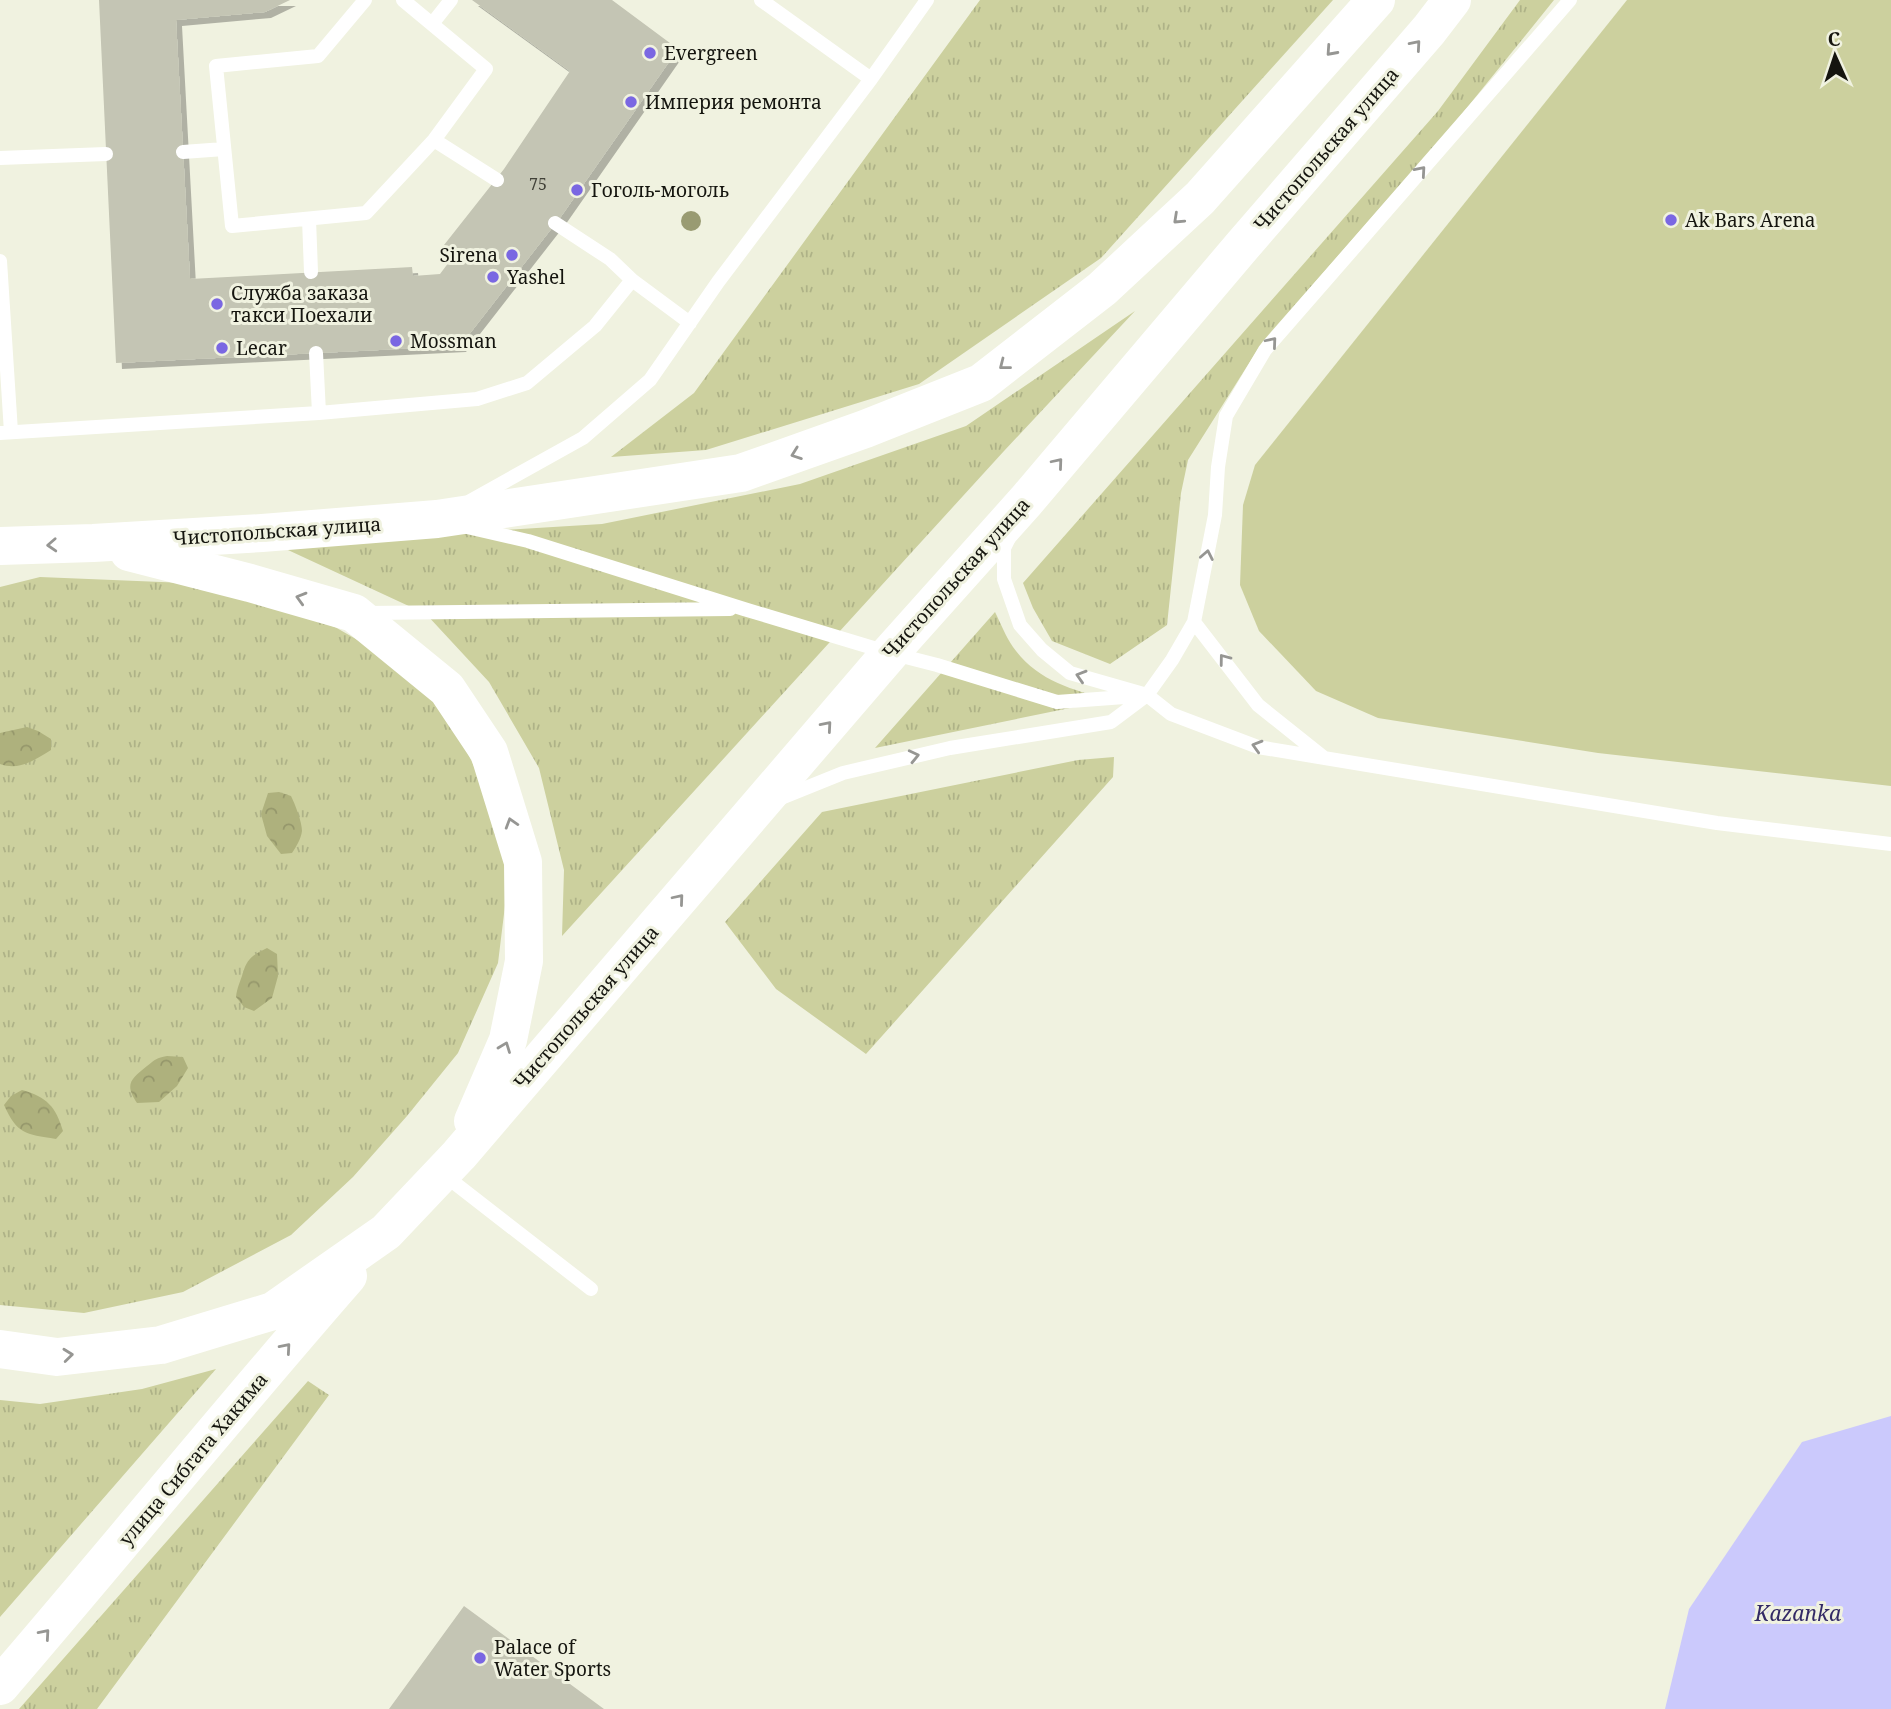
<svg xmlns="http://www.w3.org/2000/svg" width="1891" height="1709" viewBox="0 0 1891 1709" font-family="'Noto Serif',serif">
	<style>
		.grass { fill: url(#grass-tufts) }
		.forest { fill: url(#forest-crowns) }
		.pitch { fill: #ccd09e }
		.water { fill: #cbc9fc }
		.building { fill: #c4c5b4; filter: url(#shadow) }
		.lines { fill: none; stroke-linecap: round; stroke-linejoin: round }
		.service { stroke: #fff; stroke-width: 14 }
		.secondary { stroke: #fff; stroke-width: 38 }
		.tree { fill: #999b72 }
		.oneway { stroke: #969693 }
		.poi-dot { fill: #7a67e2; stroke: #f0f2e0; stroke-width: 2.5 }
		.labels { text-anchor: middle; stroke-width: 6; stroke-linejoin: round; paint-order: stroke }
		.number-label { font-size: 16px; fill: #414138 }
		.poi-label { font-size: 19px; fill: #15150f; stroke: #f0f2e0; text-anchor: start }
		.street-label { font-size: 19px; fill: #15150f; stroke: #f0f2e0 }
		.water-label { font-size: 21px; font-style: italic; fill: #332a66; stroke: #f0f2e0 }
	</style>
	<defs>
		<pattern id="grass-tufts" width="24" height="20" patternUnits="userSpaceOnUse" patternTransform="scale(1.75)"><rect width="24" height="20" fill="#ccd09e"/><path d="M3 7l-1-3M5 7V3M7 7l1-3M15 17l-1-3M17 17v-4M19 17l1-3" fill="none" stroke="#aeb287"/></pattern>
		<pattern id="forest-crowns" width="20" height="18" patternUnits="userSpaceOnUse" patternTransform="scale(1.75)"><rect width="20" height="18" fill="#aeb17d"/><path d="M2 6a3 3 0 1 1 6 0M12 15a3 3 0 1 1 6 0" fill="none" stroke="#95976b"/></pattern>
		<filter id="shadow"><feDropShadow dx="6" dy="6" stdDeviation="0" flood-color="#0004"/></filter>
	</defs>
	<rect width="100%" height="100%" fill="#f0f2e0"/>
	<path class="grass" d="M980 0H1333L1101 258 919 384 706 450 611 457 694 393Z
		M1520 0H1554L1453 125 1263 341 1188 460 1181 493 1167 625 1110 664 1052 641 1033 608 1023 583 1438 111Z
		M1135 311 1004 451 562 936 564 870 539 768 489 682 426 614 275 544 602 524 800 484 966 426Z
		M40 577 210 584 335 627 403 666 454 725 490 799 508 881 498 963 458 1053 407 1116 353 1177 291 1235 183 1292 84 1313 0 1305V587Z
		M995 612C1001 624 1006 637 1013 647 1037 681 1071 689 1109 700L875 748Z
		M1114 757 1113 777 866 1054 776 989 725 922 822 812 1078 760Z
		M216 1369 0 1617V1400L40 1404 142 1389Z
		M308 1381 329 1395 97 1709H19Z"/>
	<path class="forest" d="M27 727 38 731 51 739V750C35 760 19 771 0 764V733Z
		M279 792 291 796C295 804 302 822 302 831 301 839 296 847 292 853L281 854 267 836 261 814 268 793Z
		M267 948 277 954 278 976 272 998 254 1011 244 1007 236 997C237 988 240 982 243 973 247 958 253 955 267 948Z
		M167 1056 183 1057 188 1068 177 1086 159 1102 137 1103C124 1084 131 1079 147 1066 156 1059 156 1058 167 1056Z
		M22 1090C47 1097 56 1107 63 1131L56 1139C25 1134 17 1134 4 1105L11 1096Z"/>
	<path class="pitch" d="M1627 0H1891V786L1598 753 1378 718 1316 691 1259 631 1240 585 1243 505 1255 465Z"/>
	<path class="water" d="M1891 1416V1709H1665L1689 1609 1802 1442Z"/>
	<path class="building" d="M99 0H290L265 12 176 20 190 279 412 267 413 276 440 274 455 254 444 245 504 169 570 71 472 0H612L678 49 562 215 460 346 116 363Z
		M464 1606 604 1709H389Z"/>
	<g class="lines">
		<path class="service" d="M365 0 318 56 216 66 232 226 366 213 434 140 486 69 403 0
			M761 0 871 79
			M432 24 451 0
			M434 140 497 180
			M183 152 224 149
			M0 158 106 154
			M309 219 311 272
			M555 223 610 259 632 280 690 323
			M0 261 11 432
			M316 353 319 413
			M0 433 319 413 477 399 527 383 595 326 632 280
			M470 501 583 438 650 380 718 282 871 79 927 0
			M467 527 528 541 744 609 890 653 937 665 1057 702 1138 696
			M1010 536 1004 548V579L1020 625 1042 650 1070 673 1147 695 1171 714 1258 747 1717 823 1891 844
			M366 613 730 609
			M1194 622 1258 705 1323 757
			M781 798 843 773 950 748 1111 722 1147 695 1172 660 1194 622 1215 515 1218 467 1226 416 1265 350 1570 0
			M443 1174 591 1289"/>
		<path class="secondary" d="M0 546 93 543 262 533 437 519 741 473 865 429 981 383 1102 289 1200 198 1376 0
			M129 552 250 583 354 613 447 689 489 752 523 862 524 961 508 1040 473 1121
			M0 1349 57 1357 161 1345 273 1311 386 1232 459 1155 890 653 1026 501 1243 245 1429 30 1452 0
			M0 1686C117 1550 230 1411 348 1276"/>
	</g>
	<circle class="tree" cx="691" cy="221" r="10"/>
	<defs><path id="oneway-chevron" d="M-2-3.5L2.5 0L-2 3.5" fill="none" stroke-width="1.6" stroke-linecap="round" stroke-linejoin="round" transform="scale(1.75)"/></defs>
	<g class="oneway">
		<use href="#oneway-chevron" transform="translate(1416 45) rotate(-49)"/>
		<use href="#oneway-chevron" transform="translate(1331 51) rotate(132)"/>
		<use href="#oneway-chevron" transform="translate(1421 171) rotate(-49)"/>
		<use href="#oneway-chevron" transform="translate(1178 219) rotate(137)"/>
		<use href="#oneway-chevron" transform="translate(1272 342) rotate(-50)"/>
		<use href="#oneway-chevron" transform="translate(1004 365) rotate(142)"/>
		<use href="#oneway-chevron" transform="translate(796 454) rotate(160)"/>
		<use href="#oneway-chevron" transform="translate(1058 463) rotate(-50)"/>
		<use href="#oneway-chevron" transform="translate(52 545) rotate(177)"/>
		<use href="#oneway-chevron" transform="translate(1207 555) rotate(-79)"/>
		<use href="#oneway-chevron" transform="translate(301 598) rotate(-164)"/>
		<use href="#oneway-chevron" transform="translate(1224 659) rotate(-127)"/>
		<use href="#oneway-chevron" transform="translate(1081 676) rotate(-163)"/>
		<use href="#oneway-chevron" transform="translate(827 726) rotate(-49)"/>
		<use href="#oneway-chevron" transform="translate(1257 746) rotate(-164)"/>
		<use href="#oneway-chevron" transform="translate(914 756) rotate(-13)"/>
		<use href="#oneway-chevron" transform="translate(511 823) rotate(-107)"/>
		<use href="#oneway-chevron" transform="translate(679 899) rotate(-50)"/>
		<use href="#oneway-chevron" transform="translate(505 1047) rotate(-69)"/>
		<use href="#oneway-chevron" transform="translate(286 1348) rotate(-49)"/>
		<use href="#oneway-chevron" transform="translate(68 1355) rotate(-6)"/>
		<use href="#oneway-chevron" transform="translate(45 1634) rotate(-49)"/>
	</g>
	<g class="poi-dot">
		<circle cx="650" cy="53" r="7"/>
		<circle cx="631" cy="102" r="7"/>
		<circle cx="577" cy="190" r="7"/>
		<circle cx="1671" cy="220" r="7"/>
		<circle cx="512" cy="255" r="7"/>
		<circle cx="493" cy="277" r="7"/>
		<circle cx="217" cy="304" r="7"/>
		<circle cx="396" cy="341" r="7"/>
		<circle cx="222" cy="348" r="7"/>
		<circle cx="480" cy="1658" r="7"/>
	</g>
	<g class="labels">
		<g class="number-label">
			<text x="538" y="190">75</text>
		</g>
		<g class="poi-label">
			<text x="664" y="60">Evergreen</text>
			<text x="645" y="109">Империя ремонта</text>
			<text x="591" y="197">Гоголь-моголь</text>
			<text x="1685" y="227">Ak Bars Arena</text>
			<text x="498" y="262" text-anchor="end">Sirena</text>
			<text x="507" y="284">Yashel</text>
			<text x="231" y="300">Служба заказа<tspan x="231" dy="22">такси Поехали</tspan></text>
			<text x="410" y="348">Mossman</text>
			<text x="236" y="355">Lecar</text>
			<text x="494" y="1654">Palace of<tspan x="494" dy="22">Water Sports</tspan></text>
		</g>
		<g class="street-label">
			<text transform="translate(1326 149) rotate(-49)" y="7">Чистопольская улица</text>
			<text transform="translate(277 531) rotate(-4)" y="7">Чистопольская улица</text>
			<text transform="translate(956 578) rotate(-48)" y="7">Чистопольская улица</text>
			<text transform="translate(586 1007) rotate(-49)" y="7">Чистопольская улица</text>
			<text transform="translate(193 1459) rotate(-50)" y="7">улица Сибгата Хакима</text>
		</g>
		<g class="water-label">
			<text x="1798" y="1621">Kazanka</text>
		</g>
	</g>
	<g transform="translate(1835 56) rotate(357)" stroke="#f0f2e0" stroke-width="5" paint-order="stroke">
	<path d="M0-5L12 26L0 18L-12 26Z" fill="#15150f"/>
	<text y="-10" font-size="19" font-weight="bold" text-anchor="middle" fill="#15150f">С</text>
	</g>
</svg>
